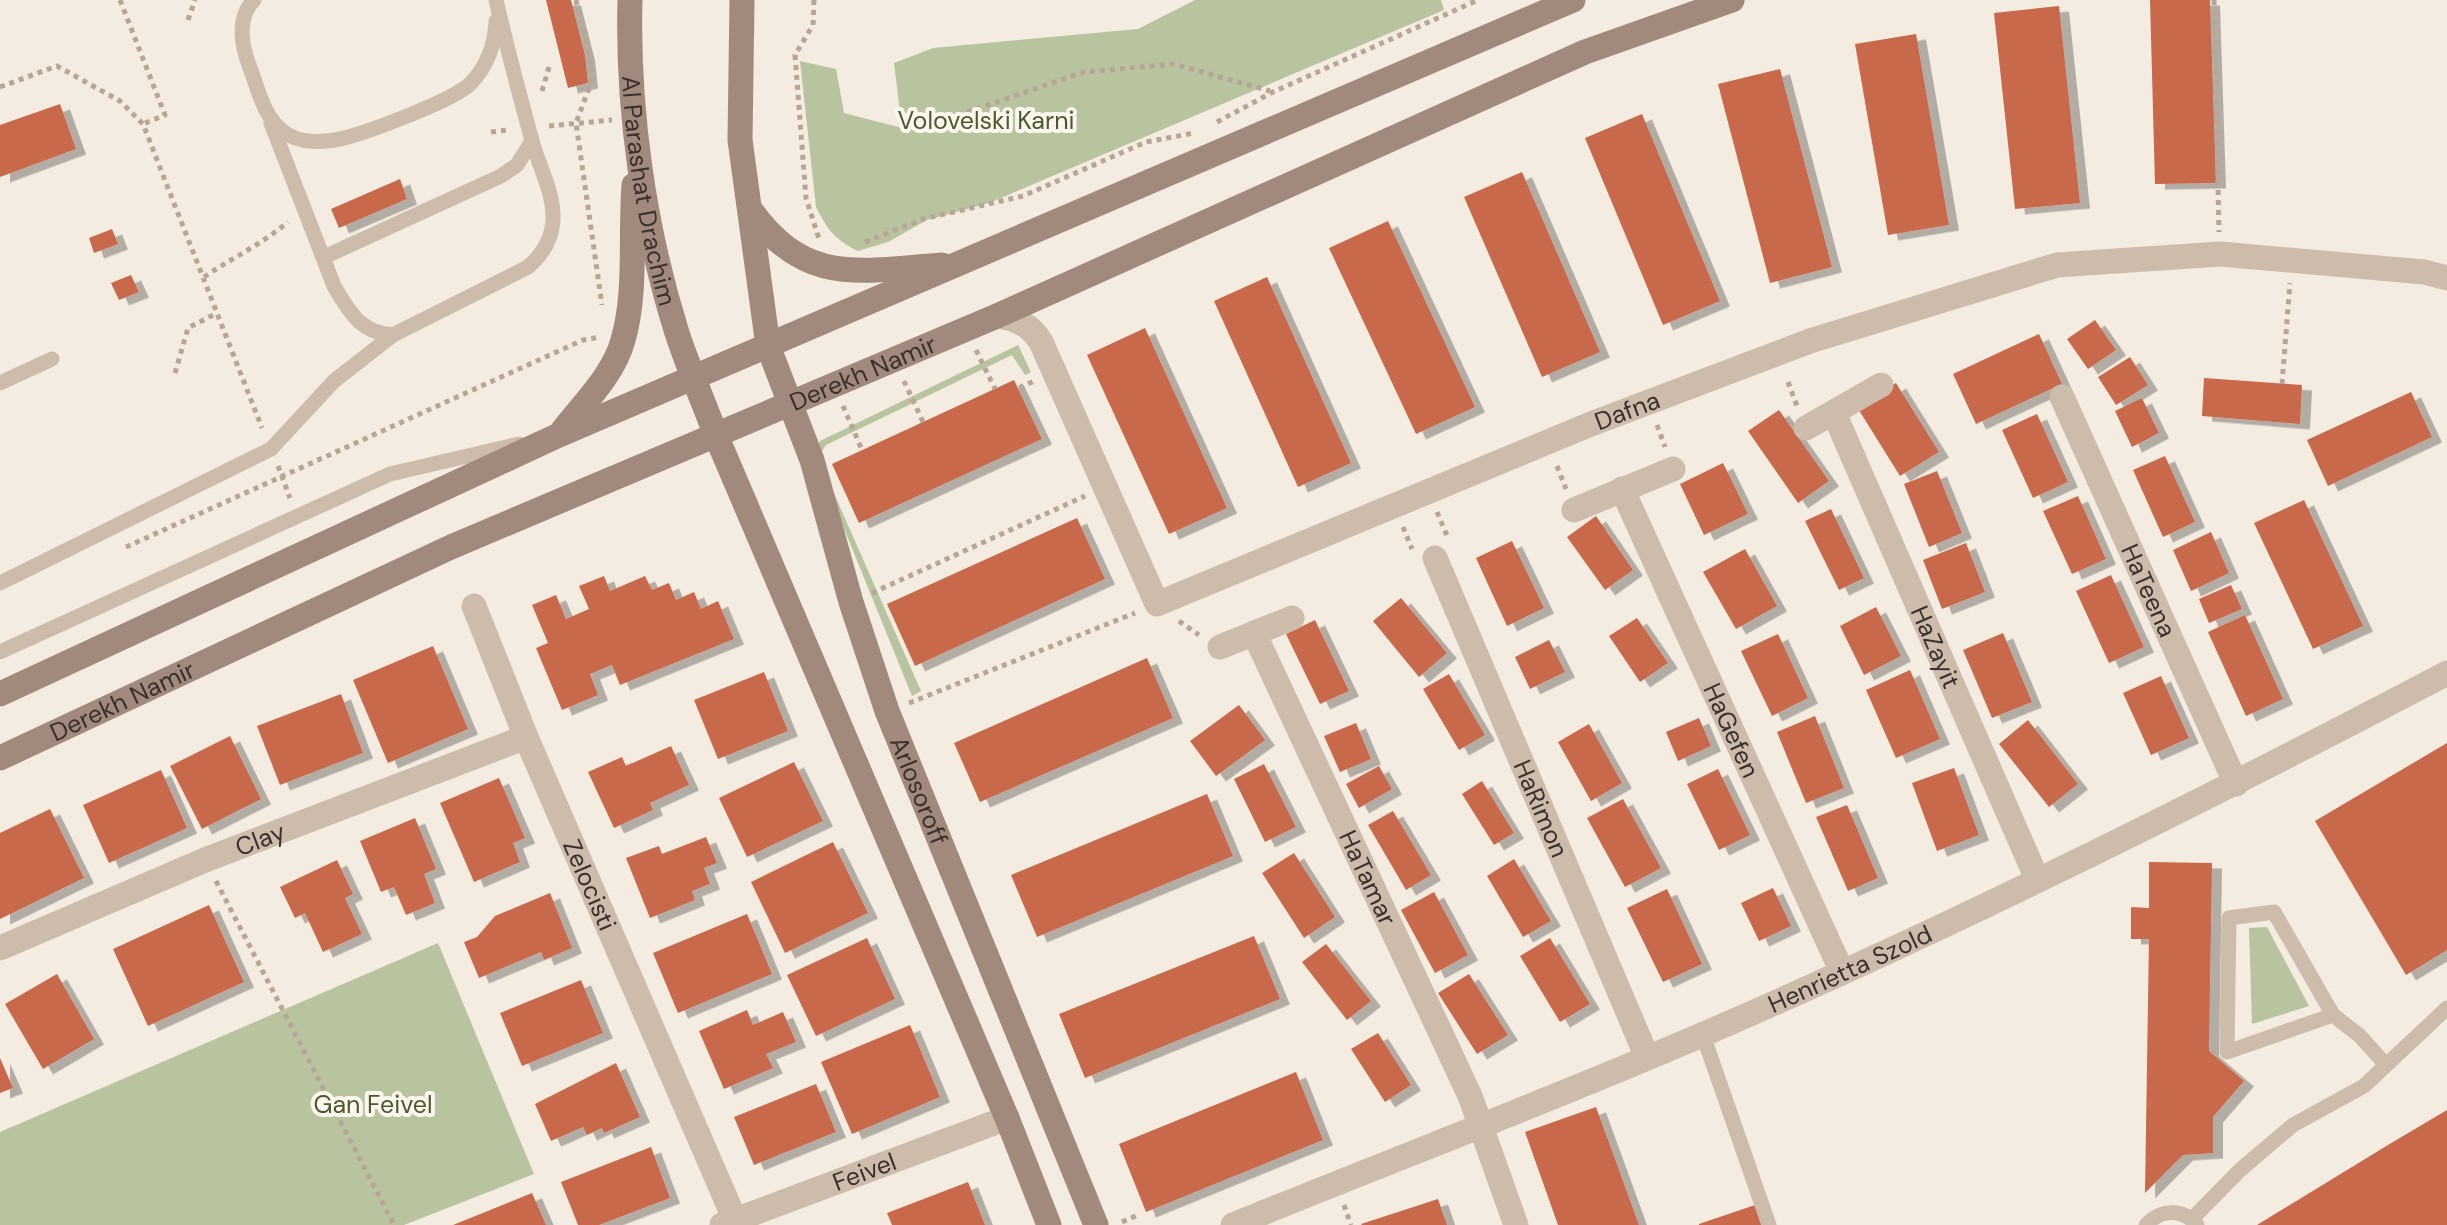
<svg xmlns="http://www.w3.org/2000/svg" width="2447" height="1225" viewBox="0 0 2447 1225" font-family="'DM Sans',sans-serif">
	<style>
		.green { fill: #b8c4a0 }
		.building { fill: #c8694b; filter: url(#shadow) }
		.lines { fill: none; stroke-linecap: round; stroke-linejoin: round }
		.path { stroke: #b9a596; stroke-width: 5; stroke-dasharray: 5 5; stroke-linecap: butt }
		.lane { stroke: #cdbbac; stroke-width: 15 }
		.street { stroke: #cdbbac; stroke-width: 25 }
		.secondary { stroke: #a18a7d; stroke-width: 25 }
		.labels { text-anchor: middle; stroke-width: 8; stroke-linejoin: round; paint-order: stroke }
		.park-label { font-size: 25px; fill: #4a5a2e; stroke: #fbf5ee }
		.street-label { font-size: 25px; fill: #3b302b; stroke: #fbf5ee }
	</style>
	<defs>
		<filter id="shadow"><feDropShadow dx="10" dy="5.5" stdDeviation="0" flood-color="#0004"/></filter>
	</defs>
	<rect width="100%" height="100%" fill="#f4ebe1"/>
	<path class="green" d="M1195 0H1441L1444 10 989 203 927 220 888 242 858 251C835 240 827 229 816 207L800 61 836 69 844 113 902 128 894 63 933 48 1138 29Z
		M1018 345 1031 372 1025 375 1012 355 826 445 818 457 921 691 912 696 815 457 820 441Z
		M2267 927 2309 1006 2252 1024 2249 928Z
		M438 943 534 1174 404 1225H0V1132Z"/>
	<path class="building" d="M546 0H571L585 55 588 83 568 88Z
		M2150 0H2210L2216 183 2155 184Z
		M2059 6 2080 203 2015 209 1994 13Z
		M1916 34 1949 225 1888 235 1855 44Z
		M1780 69 1832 267 1770 283 1718 84Z
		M60 104 76 149 0 177V125Z
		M1642 114 1720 301 1663 325 1585 138Z
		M1522 172 1600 352 1542 377 1464 197Z
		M400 179 407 199 339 228 331 209Z
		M1388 221 1475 407 1416 434 1329 248Z
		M112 229 118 244 94 253 89 238Z
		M131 275 139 292 119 300 111 283Z
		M1267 277 1351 463 1298 487 1214 301Z
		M2095 320 2116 350 2088 369 2067 339Z
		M1145 328 1227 508 1169 534 1087 355Z
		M2039 334 2062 384 1976 424 1953 374Z
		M2130 357 2148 385 2116 405 2098 377Z
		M2204 378 2302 385 2300 424 2202 416Z
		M1014 380 1042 439 859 523 832 464Z
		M1896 383 1939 452 1900 476 1857 407Z
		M2411 392 2432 437 2328 486 2307 440Z
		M2142 398 2159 433 2132 447 2115 411Z
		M1779 410 1829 481 1798 503 1748 431Z
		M2037 414 2068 482 2033 498 2002 430Z
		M2165 456 2195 522 2163 537 2133 470Z
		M1723 463 1748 514 1704 535 1680 484Z
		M1937 471 1962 533 1929 547 1904 484Z
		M2078 496 2106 559 2072 574 2043 511Z
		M2304 500 2363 626 2313 649 2254 523Z
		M1831 509 1864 578 1839 590 1805 521Z
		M1596 516 1633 570 1605 590 1567 537Z
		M1077 518 1105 579 915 666 887 604Z
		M2211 532 2229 573 2191 591 2173 550Z
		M1512 541 1544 608 1507 626 1476 558Z
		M1966 543 1985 592 1942 609 1923 560Z
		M1745 549 1777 606 1736 629 1703 572Z
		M2111 575 2144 647 2109 663 2076 591Z
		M604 576 610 591 645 576 652 590 669 583 676 600 694 592 701 609 718 601 734 639 620 685 612 665 590 674 598 695 562 710 536 648 548 643 532 605 556 595 566 619 589 609 579 586Z
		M2231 585 2242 609 2209 623 2199 599Z
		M1401 598 1447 653 1419 677 1373 621Z
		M1876 607 1901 656 1864 675 1840 626Z
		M2245 615 2283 699 2246 716 2208 632Z
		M1637 618 1668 663 1640 682 1609 636Z
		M1315 620 1349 691 1320 704 1286 634Z
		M2003 633 2032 702 1992 718 1963 650Z
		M1778 634 1808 698 1772 716 1741 651Z
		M1549 640 1565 672 1530 689 1515 657Z
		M433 646 468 729 388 763 353 680Z
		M1147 658 1173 718 980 802 954 743Z
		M1910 670 1940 739 1896 758 1866 690Z
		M764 672 788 731 718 759 694 700Z
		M1449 674 1485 735 1459 750 1423 689Z
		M2161 676 2189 738 2151 755 2123 693Z
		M341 694 363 753 280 785 257 726Z
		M1239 705 1265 740 1216 776 1190 741Z
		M1815 716 1844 788 1806 803 1777 732Z
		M1699 718 1711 746 1678 761 1666 732Z
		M2028 720 2078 784 2049 807 1999 744Z
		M1356 723 1371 759 1340 772 1324 736Z
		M1589 724 1622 783 1591 801 1558 742Z
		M230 736 261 799 202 829 170 766Z
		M2447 743V950L2406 975 2315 821Z
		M671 746 689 785 650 803 653 810 614 828 588 772 622 757 626 766Z
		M794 762 823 821 747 857 719 798Z
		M1264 764 1296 827 1265 842 1234 779Z
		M1379 766 1392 789 1359 808 1346 784Z
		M1954 768 1979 835 1937 851 1912 783Z
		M1718 769 1750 835 1719 850 1687 784Z
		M161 770 187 828 109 863 83 805Z
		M499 778 525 838 513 843 520 862 474 882 440 803Z
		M1482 781 1514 833 1494 845 1462 794Z
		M1207 794 1233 856 1037 937 1011 875Z
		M1623 799 1661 868 1625 887 1587 818Z
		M1847 805 1878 878 1848 891 1816 817Z
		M50 809 84 878 0 919V833Z
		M1393 811 1431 875 1406 890 1368 825Z
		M415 818 436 869 424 874 435 903 406 915 394 887 381 892 360 841Z
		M706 837 717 863 704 868 710 884 692 891 695 900 650 918 626 858 659 846 662 854Z
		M833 842 868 913 785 953 751 882Z
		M1294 853 1335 917 1304 938 1262 873Z
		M1514 859 1551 921 1523 937 1487 876Z
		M337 860 353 894 345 898 362 934 323 952 305 913 295 918 280 887Z
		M2149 862 2212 863 2209 1051 2244 1081 2213 1117V1153L2183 1155 2145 1193 2149 939H2131V907L2149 908Z
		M1773 888 1791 926 1759 941 1741 903Z
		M1667 889 1702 964 1663 982 1627 908Z
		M1434 892 1468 955 1435 973 1401 910Z
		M550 893 572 948 544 960 541 952 479 978 464 942 477 937 495 916Z
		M209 905 244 982 148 1026 113 949Z
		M747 914 772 974 678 1013 653 953Z
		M1254 936 1280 999 1085 1078 1059 1014Z
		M867 938 895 999 816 1036 787 975Z
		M1550 938 1590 1004 1560 1022 1520 956Z
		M1326 944 1371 1001 1347 1020 1302 962Z
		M57 974 94 1039 43 1069 5 1004Z
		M1469 974 1508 1035 1477 1054 1438 993Z
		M581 980 603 1033 522 1066 500 1013Z
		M747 1010 753 1025 783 1012 796 1042 766 1054 773 1068 724 1089 699 1031Z
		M910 1025 940 1097 852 1134 821 1062Z
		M1378 1033 1411 1085 1385 1102 1351 1049Z
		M0 1058 13 1088 0 1093Z
		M616 1063 640 1117 604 1133 602 1128 587 1135 583 1127 551 1141 535 1104Z
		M1296 1072 1323 1140 1146 1212 1119 1144Z
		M816 1084 836 1132 754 1165 734 1117Z
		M1596 1107 1639 1225H1558L1525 1132Z
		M2447 1110V1225H2257L2388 1145Z
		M651 1147 670 1198 599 1225H578L561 1182Z
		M968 1182 985 1225H892L887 1213Z
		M532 1193 546 1225H453Z
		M1438 1199 1447 1225H1362L1361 1224Z
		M1758 1204 1766 1225H1699V1224Z"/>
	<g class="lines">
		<path class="path" d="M120 0 165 115 143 124
			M576 0 589 54 591 83 576 123 602 305
			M814 0 813 25 795 55 806 198 819 239
			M2214 0 2219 232
			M188 20 195 0
			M0 87 57 66 120 101 143 124 262 428
			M542 91 550 64
			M898 122H926L953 117 1084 72 1174 64 1270 91
			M1217 122 1273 92 1478 0
			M549 126 612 120
			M491 132 508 130
			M865 242 923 219 1023 196 1146 142 1194 133
			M204 277C232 258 262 244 288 222
			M976 350 995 389
			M175 373 188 328 217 313
			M904 381 923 422
			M1788 382 1797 406
			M2282 384 2290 283
			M1019 388 1034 381
			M843 406 862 450
			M1657 425 1665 447
			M278 466 290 498
			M1557 466 1566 489
			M1437 512 1448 538
			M1403 527 1412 549
			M126 547 583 340 600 337
			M872 593 1085 496
			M1179 621 1199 635
			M909 703 1135 613
			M216 881 394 1225
			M1344 1205 1351 1225
			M1122 1222 1136 1216"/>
		<path class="lane" d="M254 0C237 17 241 44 249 65 258 88 263 117 284 132 299 144 325 143 344 138 368 132 455 100 471 83 487 66 495 45 496 21
			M271 123 334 286C349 312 361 333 393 335
			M324 257 501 176 517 165 532 141
			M0 383 52 359
			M0 583 271 449 334 381 393 335 528 267C542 255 552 239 553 220 554 193 540 169 533 144 520 97 507 48 496 0
			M0 652 390 474 519 444
			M2333 1015 2227 1052 2229 918 2274 912 2333 1015 2360 1036 2386 1065
			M1703 1035 1769 1225
			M2192 1219 2240 1170 2293 1125 2364 1086 2447 1008
			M2146 1225C2161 1209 2182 1208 2197 1225"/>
		<g class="street">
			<path id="s1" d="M997 316C1016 319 1030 324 1041 342L1157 604 1591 424 1810 341 2057 265 2220 254 2424 272 2447 278"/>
			<path id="s2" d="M2062 397 2236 784"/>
			<path id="s3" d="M1834 413 2037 879"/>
			<path d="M1806 428 1881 385"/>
			<path id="s4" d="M1622 489 1842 972"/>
			<path d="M1574 510 1673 469"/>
			<path id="s5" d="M1435 558 1647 1057"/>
			<path id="s6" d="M474 606 526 737 735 1220"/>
			<path id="s7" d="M1254 633 1470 1096 1516 1225"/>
			<path d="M1220 647 1292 618"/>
			<path id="s8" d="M0 948 205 860 526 737"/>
			<path id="s9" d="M722 1225 1007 1118"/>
			<path id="s10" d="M1233 1225C1390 1161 1549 1101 1704 1034 1956 925 2204 801 2447 673"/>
		</g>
		<g class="secondary">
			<path id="s11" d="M630 0C627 110 644 228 677 333 688 367 703 400 715 433L1007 1118 1049 1225"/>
			<path id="s12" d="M742 0 740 140 768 346 812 460 851 602 887 711 1096 1225"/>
			<path d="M750 209C804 286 859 271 942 265"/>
			<path d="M563 430C584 403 614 374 623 340 637 292 630 235 634 185"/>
			<path d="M0 694 559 435 1573 0"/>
			<path id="s13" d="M0 758 451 547 997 316 1585 52 1732 0"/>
		</g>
	</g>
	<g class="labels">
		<g class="park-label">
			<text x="986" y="129">Volovelski Karni</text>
			<text x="373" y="1113">Gan Feivel</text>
		</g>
		<g class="street-label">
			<text dy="9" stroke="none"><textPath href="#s11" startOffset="192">Al Parashat Drachim</textPath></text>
			<text dy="9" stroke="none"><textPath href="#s13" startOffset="945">Derekh Namir</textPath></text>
			<text dy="9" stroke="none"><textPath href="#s1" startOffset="848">Dafna</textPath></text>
			<text dy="9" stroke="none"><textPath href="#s2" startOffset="212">HaTeena</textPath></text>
			<text dy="9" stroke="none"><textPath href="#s3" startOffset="255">HaZayit</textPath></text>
			<text dy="9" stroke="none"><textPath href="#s13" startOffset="135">Derekh Namir</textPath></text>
			<text dy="9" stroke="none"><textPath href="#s4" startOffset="265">HaGefen</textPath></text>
			<text dy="9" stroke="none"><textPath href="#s12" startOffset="818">Arlosoroff</textPath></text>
			<text dy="9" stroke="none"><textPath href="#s5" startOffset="272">HaRimon</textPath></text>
			<text dy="9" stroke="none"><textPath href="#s8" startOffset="282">Clay</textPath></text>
			<text dy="9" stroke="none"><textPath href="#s7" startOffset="270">HaTamar</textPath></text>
			<text dy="9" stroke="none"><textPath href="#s6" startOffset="302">Zelocisti</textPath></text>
			<text dy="9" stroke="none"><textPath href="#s10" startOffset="668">Henrietta Szold</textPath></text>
			<text dy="9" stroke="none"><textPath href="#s9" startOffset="152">Feivel</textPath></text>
		</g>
	</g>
</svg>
